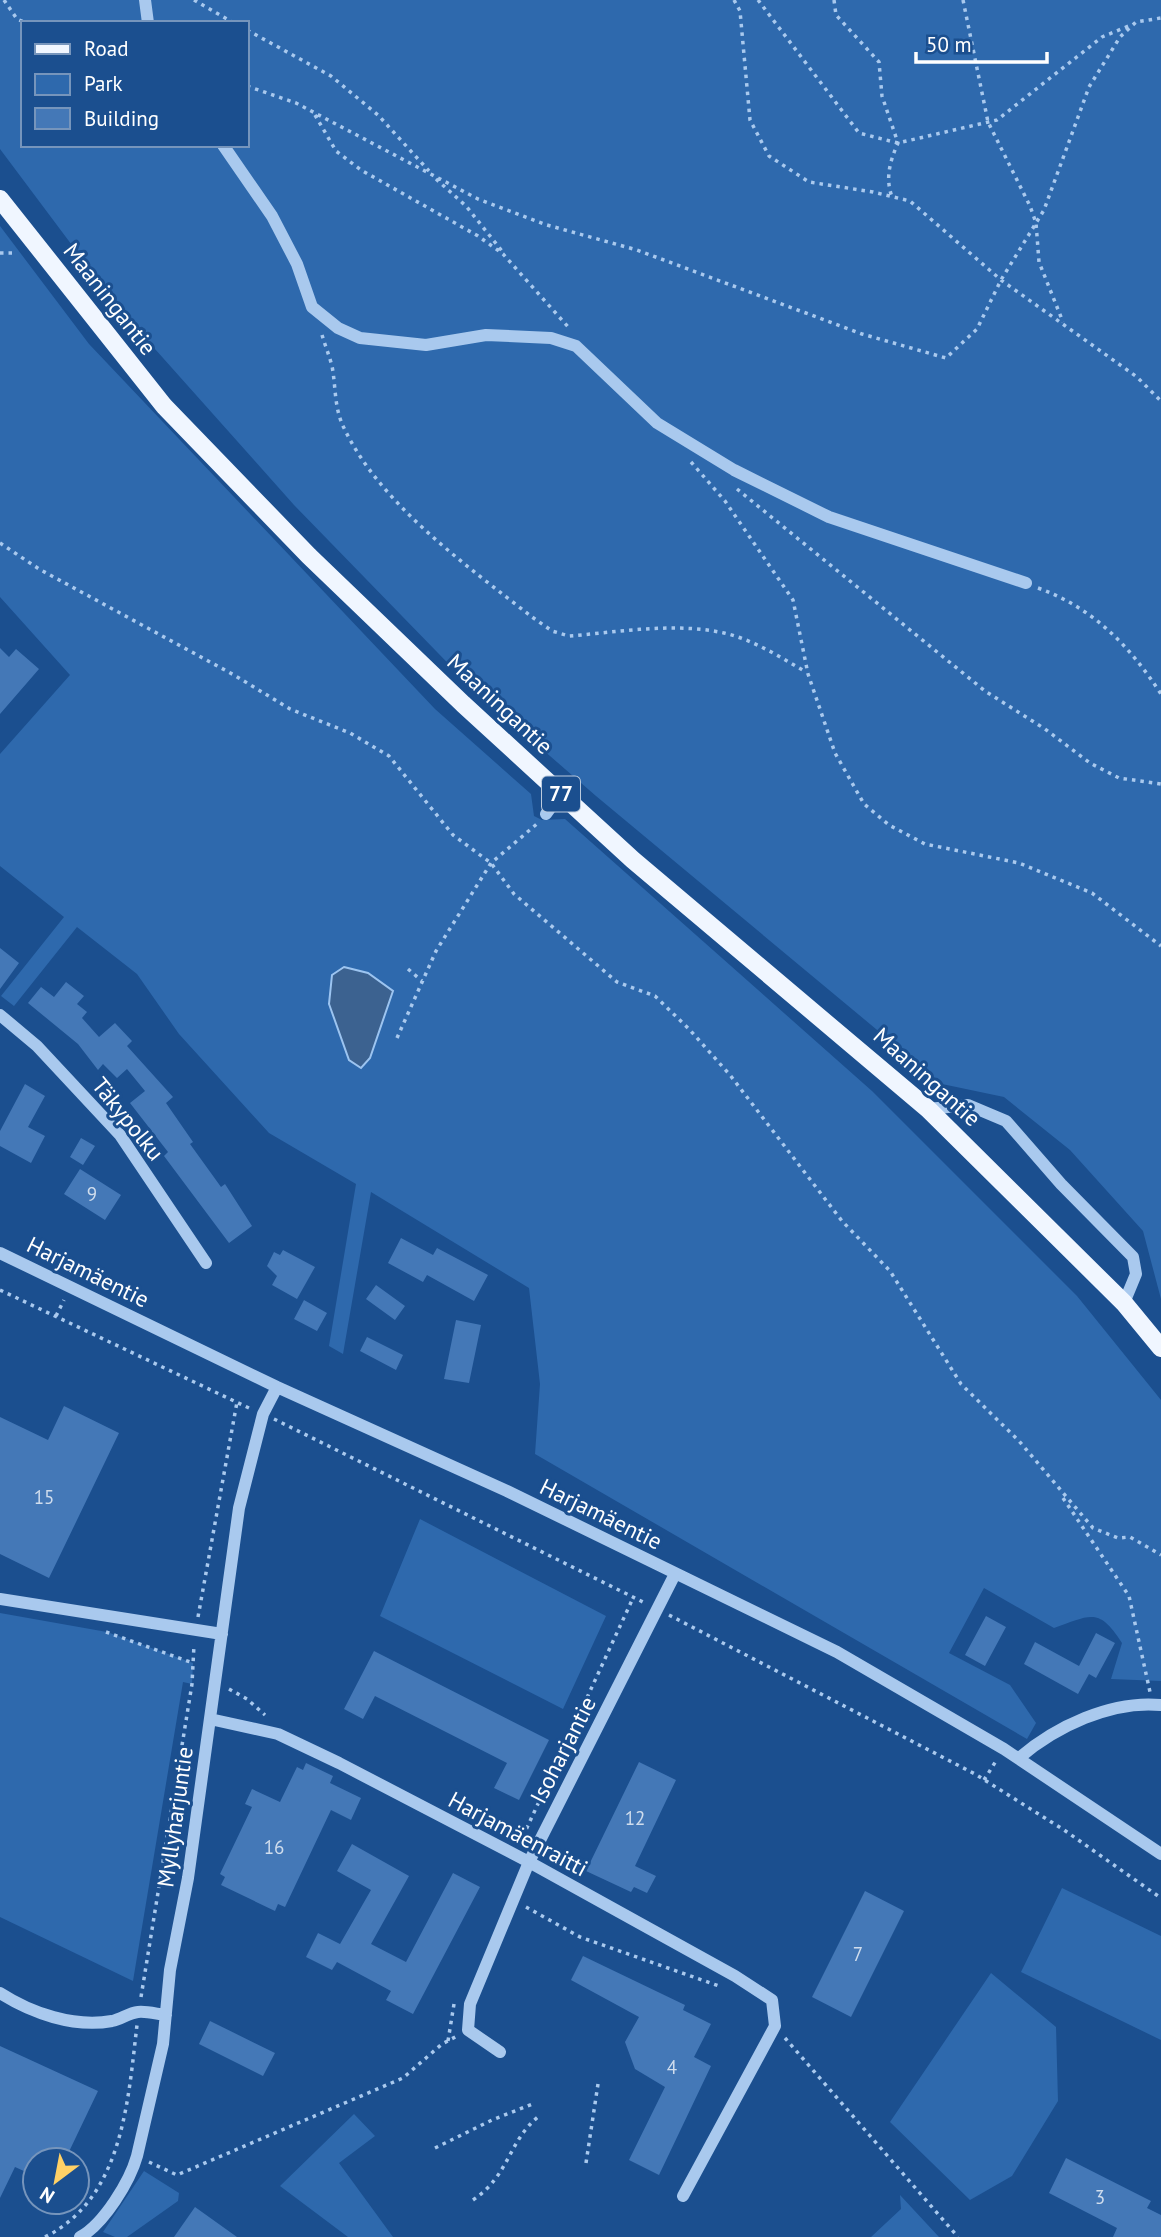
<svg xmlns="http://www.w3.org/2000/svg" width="1161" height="2237" viewBox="0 0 1161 2237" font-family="'PT Sans',sans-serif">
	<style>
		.green { fill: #2e69ad; fill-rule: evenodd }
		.water { fill: #3c6290; stroke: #9cc4f0; stroke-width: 2 }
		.building { fill: #4478b7 }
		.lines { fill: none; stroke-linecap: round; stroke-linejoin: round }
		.path { stroke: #a9c9ee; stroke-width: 3.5; stroke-dasharray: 3.5 5; stroke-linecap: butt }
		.minor { stroke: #a9c9ee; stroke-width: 12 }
		.major { stroke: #f0f6ff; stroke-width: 18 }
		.labels { text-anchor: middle; stroke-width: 6; stroke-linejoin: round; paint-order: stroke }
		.number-label { font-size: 19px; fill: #d0dded }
		.shield { fill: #1b4f8f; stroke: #bbcadd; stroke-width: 2 }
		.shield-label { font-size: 21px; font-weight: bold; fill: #fff }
		.street-label { font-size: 23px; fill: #fff; stroke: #1b4f8f }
	</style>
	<rect width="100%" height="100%" fill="#1b4f8f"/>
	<path class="green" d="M0 0H1161V1299L1143 1231 1070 1150 1004 1097 942 1084 596 796 473 689 294 505 122 312 0 149ZM23 23H247V145H23Z
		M0 226 89 344 435 709 531 794 534 816 542 820 565 819 872 1091 1077 1296 1161 1400V1681L1111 1679 1122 1643C1099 1607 1091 1615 1054 1628L984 1588 949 1653 1010 1685 1036 1723 1027 1739 535 1454 540 1384 529 1288 371 1192 343 1354 329 1346 356 1184 269 1133 179 1034 137 974 77 927 14 1006 1 996 64 917 0 866V754L70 675 0 597ZM329 1004 382 1023 370 1058 362 1067 349 1060Z
		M420 1519 606 1616 563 1709 380 1616Z
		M0 1613 107 1632 193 1663 192 1684 183 1682 133 1981 0 1917Z
		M1062 1888 1161 1936V2040L1021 1972Z
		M991 1973 1056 2027 1058 2101 1012 2176 970 2200 890 2122Z
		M354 2114 375 2136 339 2163 393 2237H348L280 2186Z
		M144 2171 179 2193 178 2201 127 2237H115L103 2232Z
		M900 2195 939 2237H871L901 2209Z"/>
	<path class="water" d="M344 967 368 973 393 991 370 1058 361 1068 349 1060 329 1004 332 975Z"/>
	<path class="building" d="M0 648 9 657 16 649 39 669 0 714Z
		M0 948 19 963 0 989Z
		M66 982 84 996 77 1004 87 1012 82 1018 99 1037 115 1023 132 1041 127 1046 173 1097 166 1103 193 1142 190 1144 221 1187 225 1184 252 1226 229 1243 164 1156 168 1152 130 1103 145 1091 127 1069 117 1078 103 1064 98 1070 78 1044 28 1003 41 987 54 997Z
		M25 1084 45 1096 28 1127 45 1136 31 1163 0 1146V1131Z
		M81 1138 95 1146 83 1165 70 1157Z
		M80 1169 121 1195 105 1220 64 1194Z
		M401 1238 433 1255 437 1248 488 1275 474 1301 427 1275 423 1282 388 1263Z
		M283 1250 315 1267 297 1299 272 1285 277 1276 267 1266 274 1252 280 1255Z
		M376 1285 405 1306 395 1320 366 1299Z
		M304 1300 327 1313 317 1331 294 1319Z
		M456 1320 481 1325 469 1383 444 1379Z
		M367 1337 403 1355 396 1370 360 1351Z
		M64 1406 119 1433 49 1578 0 1554V1417L48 1440Z
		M986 1616 1006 1627 985 1666 965 1655Z
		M1096 1633 1115 1643 1096 1678 1089 1674 1078 1694 1024 1664 1035 1642 1079 1666Z
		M374 1651 549 1740 519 1800 494 1788 507 1763 375 1696 363 1719 344 1709Z
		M639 1762 676 1780 635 1866 656 1876 647 1893 634 1887 631 1892 586 1871Z
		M306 1763 333 1776 330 1783 361 1798 351 1820 331 1810 285 1907 278 1904 275 1911 221 1885 225 1877 220 1874 252 1807 245 1804 252 1789 280 1802 297 1767 303 1770Z
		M352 1844 409 1876 371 1944 406 1962 453 1873 480 1887 413 2014 386 2000 391 1991 337 1962 332 1970 306 1957 318 1933 340 1944 371 1890 337 1871Z
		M865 1891 904 1911 851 2017 812 1997Z
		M583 1956 685 2005 683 2010 711 2024 694 2057 711 2066 659 2175 629 2160 665 2087 635 2069 625 2042 639 2017 571 1980Z
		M210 2021 275 2053 263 2076 199 2044Z
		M0 2046 98 2091 65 2160H35V2176L15 2167 0 2198Z
		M1066 2158 1151 2201 1147 2208 1161 2215V2237H1113L1117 2228 1049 2193Z
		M195 2207 237 2237H174Z"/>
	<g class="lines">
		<path class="path" d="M4 0 17 19 26 23
			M194 0 234 23
			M734 0 740 11 750 120 769 156 809 182 873 192 910 201 1001 280 1137 377 1161 401
			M758 0 859 133 898 143 997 120 1102 37 1131 25
			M834 0 836 15 879 62 882 96 898 143C890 161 885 178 892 197
			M963 0 988 122 1030 206 1036 223 1039 262 1063 322
			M247 30 331 76 378 115 429 171
			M247 86 296 103 478 199 547 225 637 250 862 334 946 358 977 329 1001 280 1044 210 1089 87 1120 37 1136 22 1161 18
			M315 115 336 151 361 170 478 236 503 254 570 329
			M436 179 466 206 502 251
			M0 253H13
			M322 335C325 345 329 355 332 366 336 387 334 408 344 428 380 504 467 566 532 617L552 631 569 636C619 632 674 622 724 633 754 640 780 657 806 672
			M691 462 725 501 793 600 808 674 835 753 864 804 889 825 925 844 1019 863 1092 893 1161 946
			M737 489 985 691 1045 729 1090 763 1119 778 1161 784
			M0 543 39 569 234 675 290 709 350 733 389 756 453 835 491 863 514 894 617 982 655 996 689 1029 730 1075 842 1221 890 1271 961 1384 1019 1441 1093 1528 1118 1538 1130 1537 1161 1555
			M1038 588C1093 608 1129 645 1161 694
			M408 969 422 981
			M397 1038 436 951 491 863 538 823
			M0 1290 251 1409
			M56 1316 64 1300
			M274 1419 647 1604
			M1063 1498 1129 1596 1150 1692
			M669 1615 975 1774 1064 1830 1161 1898
			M198 1617 237 1402
			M106 1632 193 1663
			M229 1689 247 1699 265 1715
			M984 1780 996 1761
			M513 1838 525 1832 633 1598
			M526 1907 580 1937 719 1986
			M141 1997 192 1684 194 1645
			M785 2038 958 2237
			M448 2041 454 2004
			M435 2148 492 2120 535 2103
			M149 2162 177 2175 403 2078 442 2044 457 2036
			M586 2163 598 2084
			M473 2200C510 2175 508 2141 539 2116
			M45 2237C123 2198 128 2101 137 2025"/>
		<path class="minor" d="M145 0 148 23
			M223 145 272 216 297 264 312 307 338 328 360 338 426 345 486 335 551 338 576 346 657 423 734 470 829 517 1026 583
			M546 814 561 793
			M0 1015 37 1046 120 1135 206 1263
			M928 1109 968 1105 1006 1121 1061 1184 1133 1257 1136 1274 1124 1303
			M0 1253 277 1387 507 1491 837 1652 1004 1749 1161 1854
			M0 1599 222 1634
			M210 1719 278 1734 339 1763 529 1862 735 1976 772 2000 775 2026 683 2196
			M1019 1758C1055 1727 1111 1700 1161 1705
			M0 1993C31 2013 74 2028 112 2021 121 2019 129 2013 138 2012 146 2011 157 2014 166 2015
			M500 2052 468 2030 470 2004 529 1862 675 1574
			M80 2237C104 2224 130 2181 137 2156L163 2044 170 1970 188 1878 239 1508 263 1414 277 1387"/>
		<path class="major" d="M0 199 164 406 309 556 463 704 633 860 928 1109 1124 1303 1161 1348"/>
	</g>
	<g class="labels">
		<g class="number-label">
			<text x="92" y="1201">9</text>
			<text x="44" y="1504">15</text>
			<text x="635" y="1825">12</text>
			<text x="274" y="1854">16</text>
			<text x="858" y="1961">7</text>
			<text x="672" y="2074">4</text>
			<text x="1100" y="2204">3</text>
		</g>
		<rect class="shield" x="542" y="776.5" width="38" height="35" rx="5"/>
		<g class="shield-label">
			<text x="561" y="801">77</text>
		</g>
		<g class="street-label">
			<text transform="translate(110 299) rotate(52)" y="8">Maaningantie</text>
			<text transform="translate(500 704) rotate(43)" y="8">Maaningantie</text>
			<text transform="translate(927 1077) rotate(42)" y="8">Maaningantie</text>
			<text transform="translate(128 1119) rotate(51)" y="8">Täkypolku</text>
			<text transform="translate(88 1272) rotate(26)" y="8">Harjamäentie</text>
			<text transform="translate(601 1514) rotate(26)" y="8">Harjamäentie</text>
			<text transform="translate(563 1750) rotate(-63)" y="8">Isoharjantie</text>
			<text transform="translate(175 1817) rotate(-82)" y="8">Myllyharjuntie</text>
			<text transform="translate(518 1834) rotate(28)" y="8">Harjamäenraitti</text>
		</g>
	</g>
	<rect x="21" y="21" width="228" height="126" fill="#1b4f8f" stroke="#7695bc" stroke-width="2"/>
	<rect x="35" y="44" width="35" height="10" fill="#f0f6ff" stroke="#7695bc" stroke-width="2"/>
	<text x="84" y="56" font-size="21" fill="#ffffff">Road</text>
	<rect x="35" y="74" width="35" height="21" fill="#2e69ad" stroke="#7695bc" stroke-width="2"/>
	<text x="84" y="91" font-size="21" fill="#ffffff">Park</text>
	<rect x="35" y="108" width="35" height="21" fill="#4478b7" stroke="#7695bc" stroke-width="2"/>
	<text x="84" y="126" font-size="21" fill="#ffffff">Building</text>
	<g transform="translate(56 2181) rotate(212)"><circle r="33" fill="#1b4f8f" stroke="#7695bc" stroke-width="2"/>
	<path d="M0-5L12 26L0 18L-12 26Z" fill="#ffd166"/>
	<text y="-10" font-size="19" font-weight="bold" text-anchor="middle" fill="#ffffff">N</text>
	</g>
	<path d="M916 52v10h131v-10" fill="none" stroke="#ffffff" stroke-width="3.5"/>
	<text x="926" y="52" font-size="21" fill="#ffffff" stroke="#1b4f8f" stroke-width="5" paint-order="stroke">50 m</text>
</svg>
